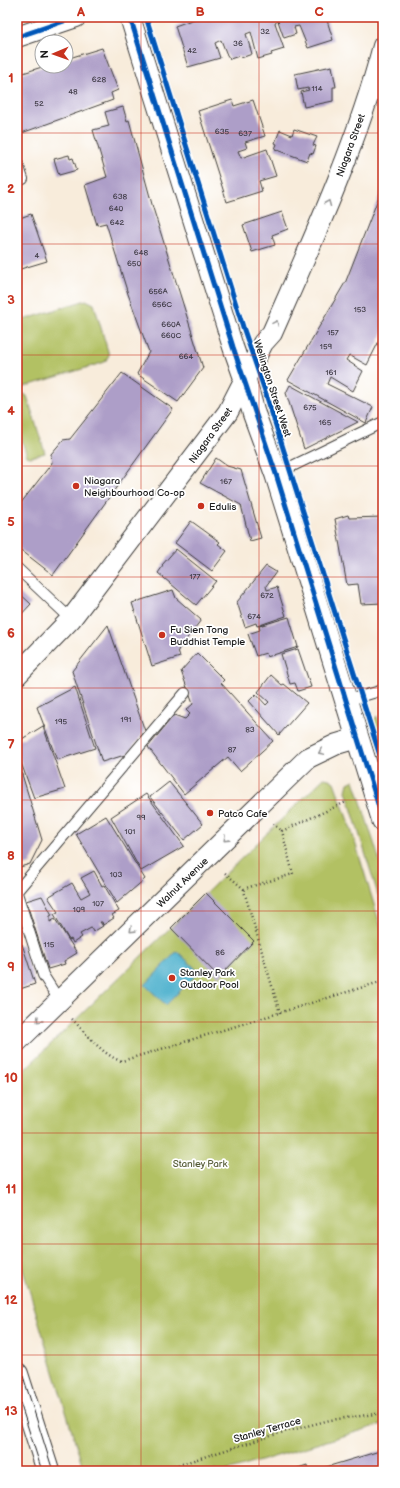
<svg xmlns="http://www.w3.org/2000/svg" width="400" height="1488" viewBox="0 0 400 1488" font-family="'Balsamiq Sans',sans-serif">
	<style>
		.green { fill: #b2c164; stroke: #676e40 }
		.water { fill: #4eb1cd; stroke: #356674 }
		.building { fill: #ad9ec8 }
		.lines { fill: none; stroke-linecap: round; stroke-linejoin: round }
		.lane-casing { stroke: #3d3b39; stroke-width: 12 }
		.street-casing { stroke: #3d3b39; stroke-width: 22 }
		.secondary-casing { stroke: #3d3b39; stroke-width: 24 }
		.path { stroke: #3d3b39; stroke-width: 2.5; stroke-dasharray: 1 3; stroke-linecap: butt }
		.lane { stroke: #fff; stroke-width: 10 }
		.street { stroke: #fff; stroke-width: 20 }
		.secondary { stroke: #fff; stroke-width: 22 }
		.tram { stroke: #1c1c1c; stroke-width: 1 }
		.cycleway-casing { stroke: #fff; stroke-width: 8 }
		.cycleway { stroke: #0057b8; stroke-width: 5 }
		.oneway { stroke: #999 }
		.grid { fill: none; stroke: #c8321e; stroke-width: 1; stroke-opacity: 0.55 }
		.poi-dot { fill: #c8321e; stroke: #fff; stroke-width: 1.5 }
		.labels { text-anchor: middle; stroke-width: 3.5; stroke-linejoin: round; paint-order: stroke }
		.number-label { font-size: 8px; fill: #403c47 }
		.street-label { font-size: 10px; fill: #1c1c1c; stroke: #fff }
		.poi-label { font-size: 10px; fill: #1c1c1c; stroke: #fff; text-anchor: start }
		.park-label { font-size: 10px; fill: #585e39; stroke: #fff }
		.neatline { fill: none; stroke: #c8321e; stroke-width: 1.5 }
		.grid-label { font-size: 13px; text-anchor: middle; font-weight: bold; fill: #c8321e }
	</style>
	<rect width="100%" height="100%" fill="#fff"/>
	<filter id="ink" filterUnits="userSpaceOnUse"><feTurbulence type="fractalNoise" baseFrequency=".025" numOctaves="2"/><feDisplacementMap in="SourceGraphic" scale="8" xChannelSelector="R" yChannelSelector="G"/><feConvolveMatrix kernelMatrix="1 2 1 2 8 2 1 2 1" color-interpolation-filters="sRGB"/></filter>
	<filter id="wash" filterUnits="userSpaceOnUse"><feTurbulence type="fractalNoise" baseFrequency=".012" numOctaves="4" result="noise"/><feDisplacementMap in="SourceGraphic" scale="16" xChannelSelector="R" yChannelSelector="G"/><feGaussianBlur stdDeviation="0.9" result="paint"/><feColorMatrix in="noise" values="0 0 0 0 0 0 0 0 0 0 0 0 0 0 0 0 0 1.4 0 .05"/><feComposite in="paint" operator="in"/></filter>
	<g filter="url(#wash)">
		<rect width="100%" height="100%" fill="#f8ecdb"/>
		<path class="green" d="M86 300 94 304 109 355 105 362 17 389V322Z
			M24 394 27 396 45 453 30 457 27 456 17 426V396Z
			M377 716 383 736V760L371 722Z
			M324 778 329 779 334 782 352 832 383 934V1424L227 1471H84L17 1250V1077Z
			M354 780 383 871V911L346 791 348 783Z"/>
		<path class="water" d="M177 951 199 972 166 1005 145 985Z"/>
		<g id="blocks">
			<path class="building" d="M200 17H326L333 40 308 48 299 26 294 27 296 34 284 38 278 21 275 23 284 49 271 53 272 55 258 59 251 32 246 34 252 54 241 58 239 56 230 59 227 55 221 40 215 43 220 58 188 67 175 26Z
				M102 48 118 90 111 93 113 100 19 134 17 129V75L45 66H66V59Z
				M332 66 336 87H333V101L304 107 301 92 309 90 308 88 298 90 295 74Z
				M232 100 234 106 253 100 265 136 245 142 247 148 238 151 241 158 267 149 276 176 259 181 262 191 227 202 198 111Z
				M123 107 127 121 129 120 153 208 203 368 178 402 137 374 149 352 128 294 106 223 97 225 85 185 107 177 93 130 109 126 105 112Z
				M294 129 317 137 313 145 316 146 313 154 310 153 307 161 275 149 277 144 275 143 280 130 292 135Z
				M69 155 70 159 73 158 77 170 59 175 54 159Z
				M383 186V296L381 299 383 300V333L367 365 349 355 346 360 363 371 353 391 330 377 327 384 373 407 366 423 288 380 346 281Z
				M282 212 288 229 272 235 275 245 252 252 243 225Z
				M31 214 47 261 17 270V219Z
				M122 373 173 409 53 575 17 547V508L52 463 51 454 63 440 70 439Z
				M290 385 358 422 304 449 286 393Z
				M216 458 227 466 241 470 261 538 250 541 241 505 200 483Z
				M348 515 349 518 383 517V603L361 604 358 584 347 585 335 519Z
				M191 521 220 542 218 544 227 551 212 571 175 543Z
				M176 549 216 581 196 605 158 573 163 566 162 565Z
				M266 566 276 572 266 586 267 590 277 587 286 616 257 626 256 623 245 627 237 602Z
				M173 590 176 598 201 620 178 650 180 657 152 666 132 603Z
				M17 591 31 604 17 619Z
				M289 617 298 647 267 657 266 653 256 656 248 634 260 630 259 626Z
				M108 625 145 731 128 754 102 762 72 671Z
				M298 649 311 687 298 691 295 683 290 684 281 654Z
				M197 653 224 680 221 683 273 741 240 771 228 757 184 794 148 747 174 715 185 719 190 714 186 710 193 704 181 671Z
				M271 675 282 685 284 684 307 703 279 735 249 701 256 694 266 705 269 702 258 692Z
				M75 687 95 748 57 760 37 707Z
				M43 726 65 789 34 798 17 752V742Z
				M17 758 42 840 30 864 20 867 17 857Z
				M169 782 203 824 184 840 150 797Z
				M146 794 184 846 141 871 111 817Z
				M106 816 145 879 117 903 76 834Z
				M94 871 102 886 104 885 119 911 112 915 114 918 103 925 102 922H100L103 926 93 932 91 928 80 934 82 937 73 943 71 939 69 940 54 914 58 912 48 897 72 883 81 898 90 893 81 878Z
				M206 893 254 941 219 977 171 928Z
				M42 896 52 915 50 916V922L55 919 77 953 64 961 65 964 48 969 26 901Z
				M22 944 35 984 17 990V946Z
				M383 1450V1471H324L323 1468Z
				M307 1465 308 1471H289Z"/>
		</g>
	</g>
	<g filter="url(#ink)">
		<use href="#blocks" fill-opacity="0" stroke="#3d3b39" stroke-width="1"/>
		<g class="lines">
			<defs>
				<path id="lane" d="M17 162 23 179 17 181
					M276 474 383 422
					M17 568 71 619
					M346 701 383 690
					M17 891 185 693
					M17 893 43 975 59 1000"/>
				<path id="street" d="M130 17 233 347 245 381
					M17 37 76 17
					M17 675 71 619 228 412 263 343 272 333C313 240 357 145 383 46
					M17 1042 308 758 337 744 357 738"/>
				<path id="secondary" d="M245 381 254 414 276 474 383 820
					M17 1374 48 1471"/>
			</defs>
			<use href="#lane" class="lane-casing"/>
			<use href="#street" class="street-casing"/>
			<use href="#secondary" class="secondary-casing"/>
			<path class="path" d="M273 824 282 831
				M225 873 245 890
				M280 1013 244 891 246 888 293 874 282 831 346 802
				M72 1019C85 1032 104 1057 122 1061L383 981
				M159 1471 280 1433 330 1420 383 1413"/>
			<use href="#lane" class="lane"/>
			<use href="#street" class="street"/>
			<use href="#secondary" class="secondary"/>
			<path class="tram" d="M17 1357 53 1471
				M17 1393 42 1471"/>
			<defs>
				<path id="cycleway" d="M130 17 233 347 276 474 383 820
					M146 17 243 327 265 391 383 765
					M17 37 76 17"/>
			</defs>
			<use href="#cycleway" class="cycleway-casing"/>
			<use href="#cycleway" class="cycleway"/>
		</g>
		<defs><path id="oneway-chevron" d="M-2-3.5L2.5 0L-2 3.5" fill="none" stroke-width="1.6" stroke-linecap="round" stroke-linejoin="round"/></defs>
		<g class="oneway">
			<use href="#oneway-chevron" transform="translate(328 203) rotate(-68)"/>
			<use href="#oneway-chevron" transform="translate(276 323) rotate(-66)"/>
			<use href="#oneway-chevron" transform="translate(321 752) rotate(154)"/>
			<use href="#oneway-chevron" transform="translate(226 839) rotate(136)"/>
			<use href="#oneway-chevron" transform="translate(132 930) rotate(136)"/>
			<use href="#oneway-chevron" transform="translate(39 1020) rotate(135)"/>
		</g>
	</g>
	<path class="grid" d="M141 17V1471M259 17V1471M17 133H383M17 244H383M17 355H383M17 466H383M17 577H383M17 688H383M17 800H383M17 911H383M17 1022H383M17 1133H383M17 1244H383M17 1355H383"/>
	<g class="poi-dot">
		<circle cx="76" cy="486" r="4"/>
		<circle cx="201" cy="506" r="4"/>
		<circle cx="162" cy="635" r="4"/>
		<circle cx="210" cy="813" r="4"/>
		<circle cx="172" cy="978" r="4"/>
	</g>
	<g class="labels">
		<g class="number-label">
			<text x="265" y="34">32</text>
			<text x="238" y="46">36</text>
			<text x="192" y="53">42</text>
			<text x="99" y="82">628</text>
			<text x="317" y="91">114</text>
			<text x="73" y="94">48</text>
			<text x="39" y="106">52</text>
			<text x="222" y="134">635</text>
			<text x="245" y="136">637</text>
			<text x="120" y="199">638</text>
			<text x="116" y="211">640</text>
			<text x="117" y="225">642</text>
			<text x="141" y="255">648</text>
			<text x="37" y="258">4</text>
			<text x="134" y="266">650</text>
			<text x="158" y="294">656A</text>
			<text x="162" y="307">656C</text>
			<text x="360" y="312">153</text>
			<text x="171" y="327">660A</text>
			<text x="333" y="335">157</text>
			<text x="171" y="338">660C</text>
			<text x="326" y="349">159</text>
			<text x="186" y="359">664</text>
			<text x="331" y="375">161</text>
			<text x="310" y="410">675</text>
			<text x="325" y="425">165</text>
			<text x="226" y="484">167</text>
			<text x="195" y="579">177</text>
			<text x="267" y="598">672</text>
			<text x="254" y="619">674</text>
			<text x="126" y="722">191</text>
			<text x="61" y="724">195</text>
			<text x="250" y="732">83</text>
			<text x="232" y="752">87</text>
			<text x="141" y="820">99</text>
			<text x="130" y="834">101</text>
			<text x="116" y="877">103</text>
			<text x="98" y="906">107</text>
			<text x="79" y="912">109</text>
			<text x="49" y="947">115</text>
			<text x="220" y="955">86</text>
		</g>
		<g class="street-label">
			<text transform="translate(350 145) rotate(-70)" y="4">Niagara Street</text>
			<text transform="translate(273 388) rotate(72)" y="4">Wellington Street West</text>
			<text transform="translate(210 435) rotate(-54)" y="4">Niagara Street</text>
			<text transform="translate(182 882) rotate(-44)" y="4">Walnut Avenue</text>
			<text transform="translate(267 1429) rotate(-16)" y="4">Stanley Terrace</text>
		</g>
		<g class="poi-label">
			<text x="84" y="484">Niagara<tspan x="84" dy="12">Neighbourhood Co-op</tspan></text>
			<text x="209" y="510">Edulis</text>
			<text x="170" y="633">Fu Sien Tong<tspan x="170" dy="12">Buddhist Temple</tspan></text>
			<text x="218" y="817">Patco Cafe</text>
			<text x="180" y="976">Stanley Park<tspan x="180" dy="12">Outdoor Pool</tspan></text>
		</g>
		<g class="park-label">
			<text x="200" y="1167">Stanley Park</text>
		</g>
	</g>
	<rect width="400" height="1488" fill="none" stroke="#fff" stroke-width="44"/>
	<g transform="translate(54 54) rotate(268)"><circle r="19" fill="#ffffff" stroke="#a4a4a4"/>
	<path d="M0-3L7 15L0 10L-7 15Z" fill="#c8321e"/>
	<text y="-6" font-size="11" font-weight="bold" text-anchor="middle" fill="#1c1c1c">N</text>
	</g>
	<rect x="22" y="22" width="356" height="1444" class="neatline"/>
	<g class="grid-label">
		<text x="81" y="16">A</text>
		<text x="200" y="16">B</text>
		<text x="319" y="16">C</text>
		<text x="11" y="82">1</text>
		<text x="11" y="193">2</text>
		<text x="11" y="304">3</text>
		<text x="11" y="415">4</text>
		<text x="11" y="526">5</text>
		<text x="11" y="637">6</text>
		<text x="11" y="749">7</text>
		<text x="11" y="860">8</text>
		<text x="11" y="971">9</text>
		<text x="11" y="1082">10</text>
		<text x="11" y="1193">11</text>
		<text x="11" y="1304">12</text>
		<text x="11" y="1415">13</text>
	</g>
</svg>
